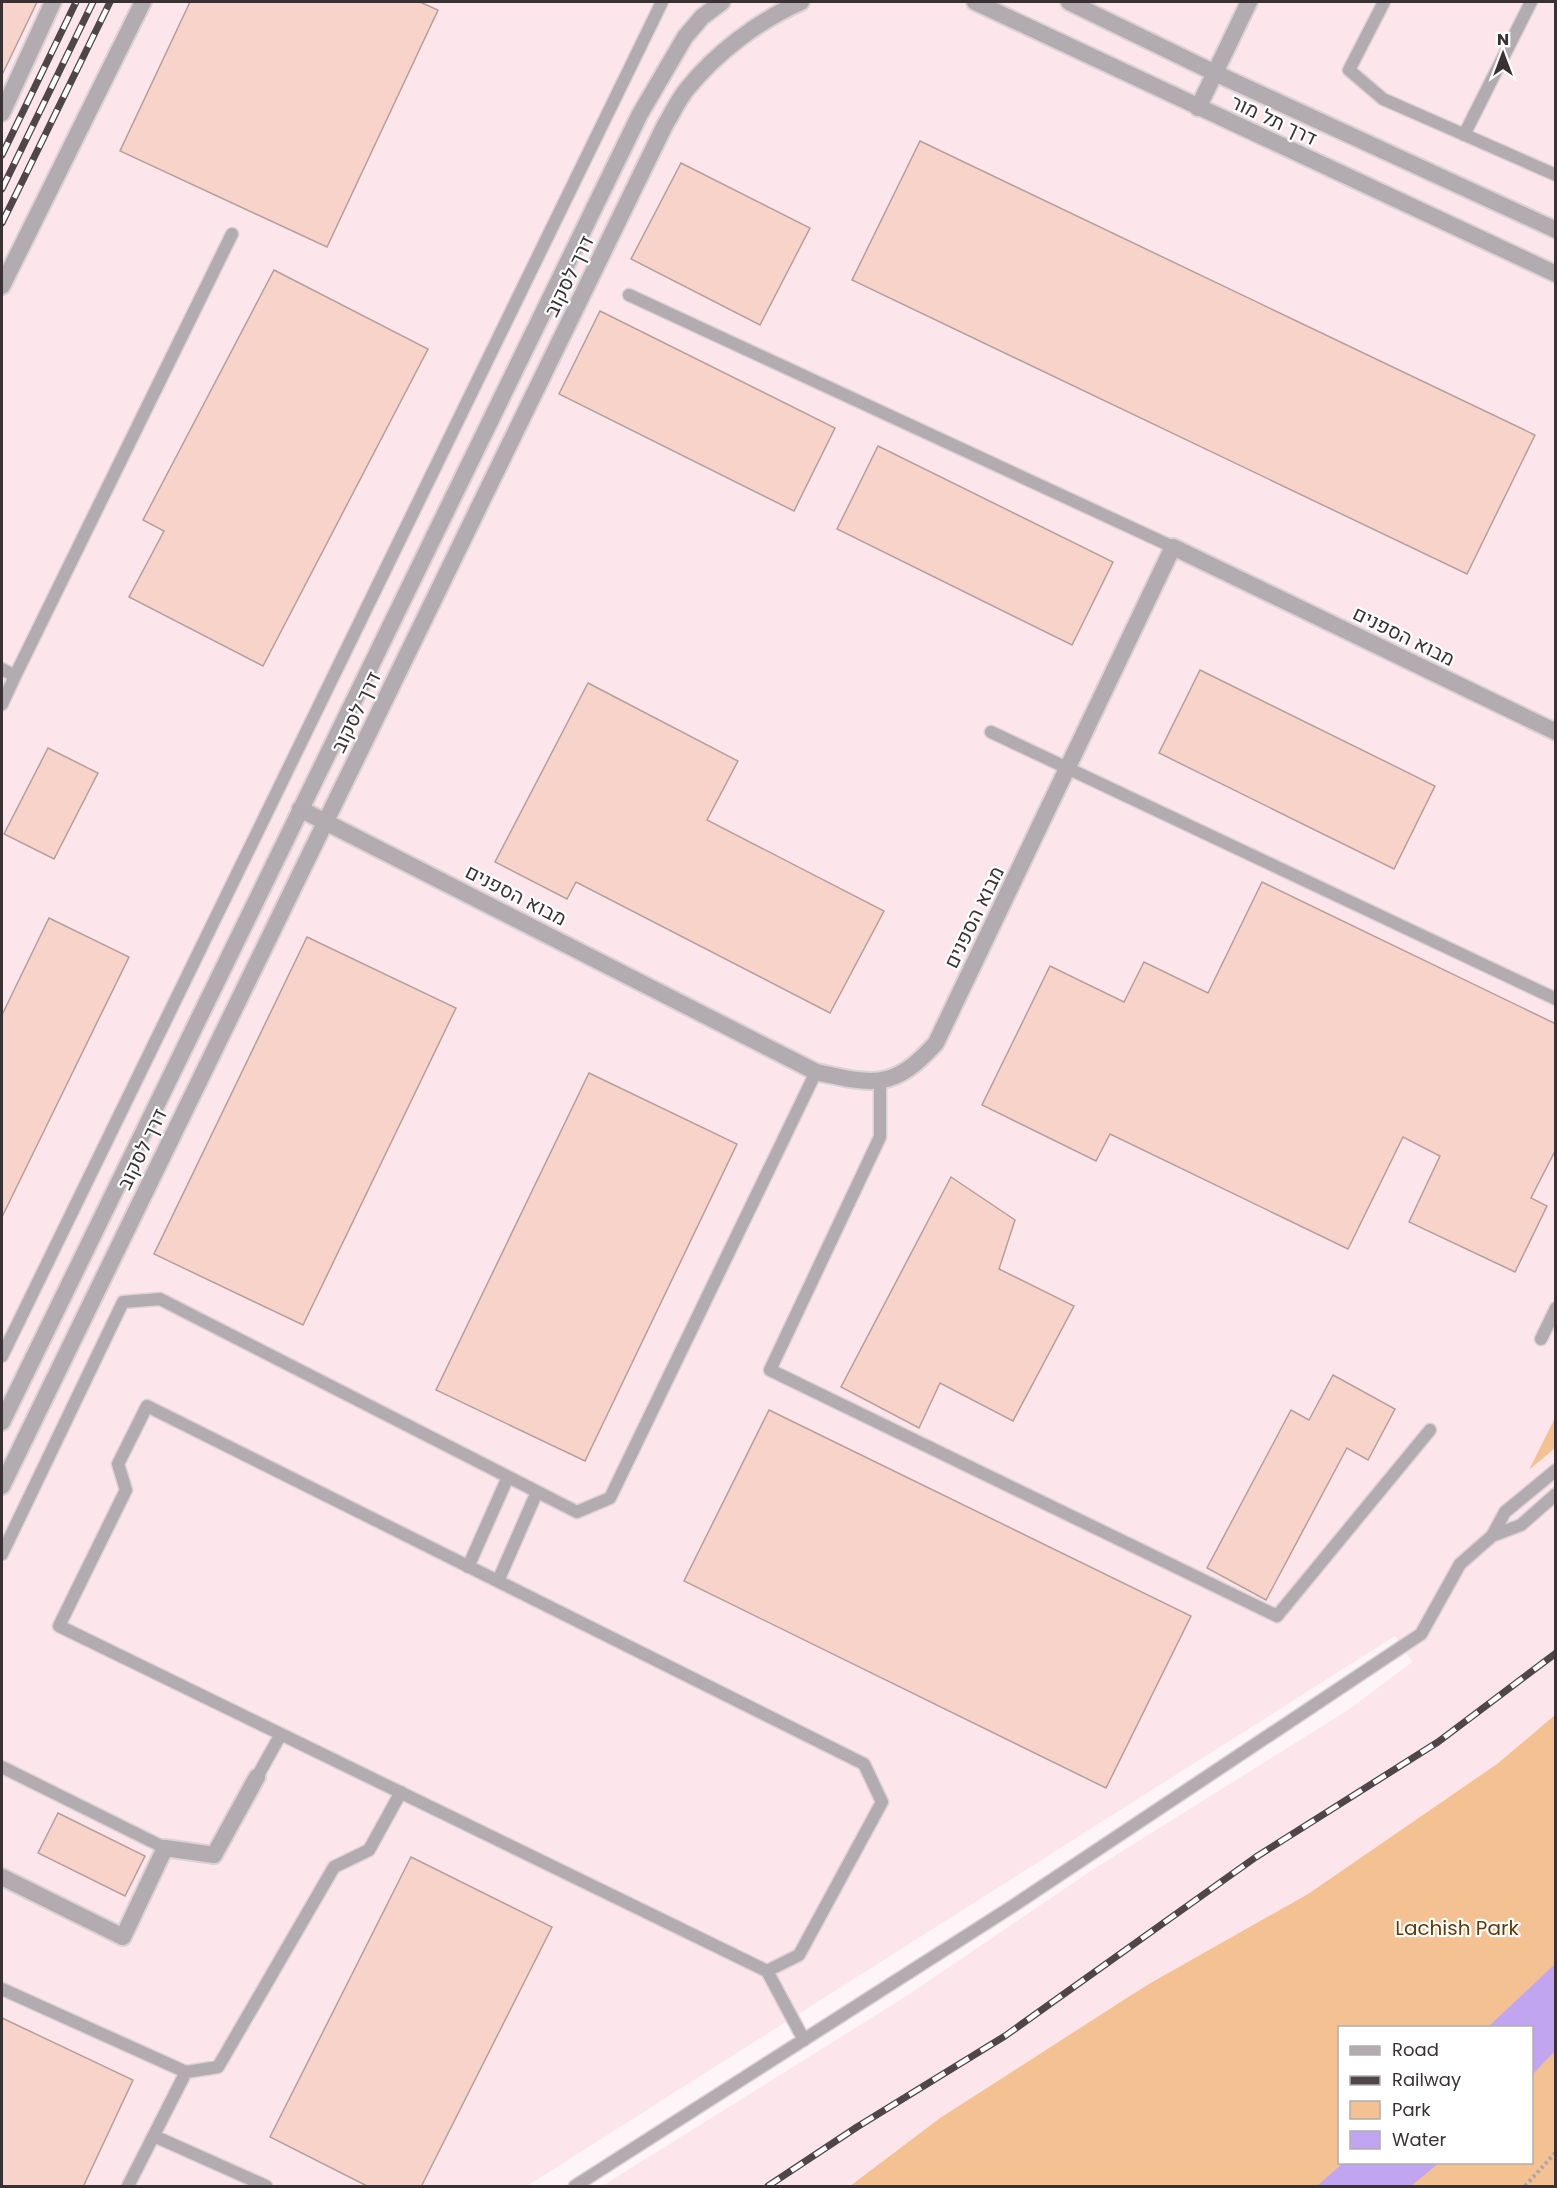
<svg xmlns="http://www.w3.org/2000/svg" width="1557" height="2188" viewBox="0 0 1557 2188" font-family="Poppins,Heebo,sans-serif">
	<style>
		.built { fill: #fde6eb }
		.green { fill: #f4c192; fill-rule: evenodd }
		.water { fill: #c2a5f0 }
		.building { fill: #f8d3ca; stroke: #b3a09b; stroke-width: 1.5 }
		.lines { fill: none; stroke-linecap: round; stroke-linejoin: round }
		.service-casing { stroke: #dad2d4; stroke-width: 15 }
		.minor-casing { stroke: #dad2d4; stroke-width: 20 }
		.tertiary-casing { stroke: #dad2d4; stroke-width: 20 }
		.path { stroke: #aea6a8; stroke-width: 4; stroke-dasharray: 3 3; stroke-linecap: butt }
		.service { stroke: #b2abb0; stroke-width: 12 }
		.minor { stroke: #b2abb0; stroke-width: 16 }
		.tertiary { stroke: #b2abb0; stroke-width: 16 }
		.rail-casing { stroke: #4e4648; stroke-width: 7 }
		.rail { stroke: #fff; stroke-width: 4.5; stroke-dasharray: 14; stroke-linecap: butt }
		.labels { text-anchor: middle; stroke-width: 4.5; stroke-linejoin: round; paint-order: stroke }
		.street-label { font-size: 20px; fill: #393133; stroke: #fff }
		.park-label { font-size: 20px; fill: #623905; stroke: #fff }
	</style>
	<rect width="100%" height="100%" fill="#fdf5f7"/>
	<path class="built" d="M2 2H1555V1715L1497 1764 1308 1894 1147 1985 940 2118 850 2186H602L908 1995 1092 1870 1348 1710 1412 1662 1395 1636 527 2186H2Z"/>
	<path class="green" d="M1555 1418V1448L1529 1470Z
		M1555 1715V2186H850L940 2118 1147 1985 1308 1894 1497 1764ZM1340 2028H1532V2162H1340Z"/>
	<path class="water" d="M1555 1964V2051L1532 2075V2028L1488 2027Z
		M1343 2163V2162L1439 2163 1411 2186H1317Z"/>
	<path class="building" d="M2 2H37L2 75Z
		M190 2H420L438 10 327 247 120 151Z
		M920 141 1535 435 1467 574 852 280Z
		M681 163 810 228 760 325 631 259Z
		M274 270 428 349 263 666 129 597 164 531 143 520Z
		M600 311 835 428 794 511 559 394Z
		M878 446 1113 562 1072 645 837 529Z
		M1200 670 1435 786 1394 869 1159 753Z
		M588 683 738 761 707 820 884 911 830 1013 576 882 567 899 495 862Z
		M48 748 98 773 54 859 4 834Z
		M1262 882 1556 1024V1149L1531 1198 1547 1206 1515 1272 1409 1222 1440 1156 1403 1137 1348 1249 1110 1134 1096 1161 982 1105 1050 966 1124 1002 1144 962 1208 993Z
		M49 918 129 957 2 1217V1015Z
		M307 937 456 1008 303 1325 154 1254Z
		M589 1073 737 1144 585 1461 436 1390Z
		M951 1177 1015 1220 999 1269 1074 1306 1013 1421 940 1383 919 1428 841 1387Z
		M1333 1375 1395 1409 1368 1460 1347 1448 1266 1600 1207 1568 1291 1410 1309 1420Z
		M769 1410 1191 1616 1106 1788 684 1581Z
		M58 1813 145 1856 125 1896 38 1853Z
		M411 1857 552 1927 421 2187H369L270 2137Z
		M2 2018 133 2080 83 2187H2Z"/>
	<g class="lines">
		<defs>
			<path id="service" d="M1384 2 1349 70 1383 99 1556 175
				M1464 135 1531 2
				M629 295 1173 547
				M2 669 15 676 2 704
				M15 676 232 234
				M991 732 1556 999
				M880 1081V1137L770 1370 1277 1616 1430 1430
				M1541 1339 1556 1308
				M2 1356 662 2
				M1492 1536 1505 1512 1556 1470
				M2 1554 123 1302 160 1299 577 1512 610 1498 816 1072
				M468 1567 508 1477
				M498 1581 537 1492
				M2 1767 165 1848
				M257 1777 281 1734
				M767 1971 799 1955 882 1802 864 1764 147 1406 118 1464 126 1490 59 1626 767 1971 804 2040
				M2 1989 186 2072 128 2186
				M186 2072 218 2067 334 1867 369 1850 401 1792
				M154 2136 266 2186
				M575 2186 1013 1906 1421 1634 1460 1564 1492 1536 1521 1525 1556 1494"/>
			<path id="minor" d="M1198 108 1249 2
				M2 113 53 2
				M2 286 143 2
				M300 809 816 1072C874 1085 894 1090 936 1043L1173 547 1556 732
				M2 1877 123 1937 165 1848 214 1855 257 1777"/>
			<path id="tertiary" d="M975 2 1556 274
				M1069 2 1215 73 1556 230
				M2 1422 640 114 685 37 702 17 722 2
				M2 1486 665 125C672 114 678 100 687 89 716 53 758 21 801 2"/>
		</defs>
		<use href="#service" class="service-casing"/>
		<use href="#minor" class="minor-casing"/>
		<use href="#tertiary" class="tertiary-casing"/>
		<path class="path" d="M1525 2186 1556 2152"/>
		<use href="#service" class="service"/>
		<use href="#minor" class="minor"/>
		<use href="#tertiary" class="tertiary"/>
		<defs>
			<path id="rail" d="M2 155 76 2
				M2 189 93 2
				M2 223 110 2
				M768 2186 857 2127 1005 2036 1256 1857 1438 1742 1556 1653"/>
		</defs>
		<use href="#rail" class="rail-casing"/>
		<use href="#rail" class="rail"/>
	</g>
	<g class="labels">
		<g class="street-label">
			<text transform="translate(1274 120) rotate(25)" y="7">דרך תל מור</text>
			<text transform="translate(569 276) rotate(-64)" y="7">דרך לסקוב</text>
			<text transform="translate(1404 636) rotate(26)" y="7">מבוא הספנים</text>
			<text transform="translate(356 712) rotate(-64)" y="7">דרך לסקוב</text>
			<text transform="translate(516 895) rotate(27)" y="7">מבוא הספנים</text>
			<text transform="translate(974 917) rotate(-64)" y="7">מבוא הספנים</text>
			<text transform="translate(142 1149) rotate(-64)" y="7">דרך לסקוב</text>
		</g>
		<g class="park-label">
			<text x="1457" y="1935">Lachish Park</text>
		</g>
	</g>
	<rect width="1557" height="2188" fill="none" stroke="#393133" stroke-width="6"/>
	<rect x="1338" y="2026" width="195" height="138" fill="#ffffff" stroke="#b0adad" stroke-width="1.5"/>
	<rect x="1350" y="2046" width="30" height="9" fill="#b2abb0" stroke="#b0adad" stroke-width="1.5"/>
	<text x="1392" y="2056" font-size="18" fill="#393133">Road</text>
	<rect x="1350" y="2076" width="30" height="9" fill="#4e4648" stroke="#b0adad" stroke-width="1.5"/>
	<text x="1392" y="2086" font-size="18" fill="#393133">Railway</text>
	<rect x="1350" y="2101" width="30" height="18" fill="#f4c192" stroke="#b0adad" stroke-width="1.5"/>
	<text x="1392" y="2116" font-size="18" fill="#393133">Park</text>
	<rect x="1350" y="2131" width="30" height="18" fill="#c2a5f0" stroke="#b0adad" stroke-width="1.5"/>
	<text x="1392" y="2146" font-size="18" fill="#393133">Water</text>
	<g transform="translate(1503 54)" stroke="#ffffff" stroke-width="4.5" paint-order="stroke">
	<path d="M0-4.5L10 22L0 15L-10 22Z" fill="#393133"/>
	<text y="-9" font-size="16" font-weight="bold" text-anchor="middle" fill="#393133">N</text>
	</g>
</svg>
